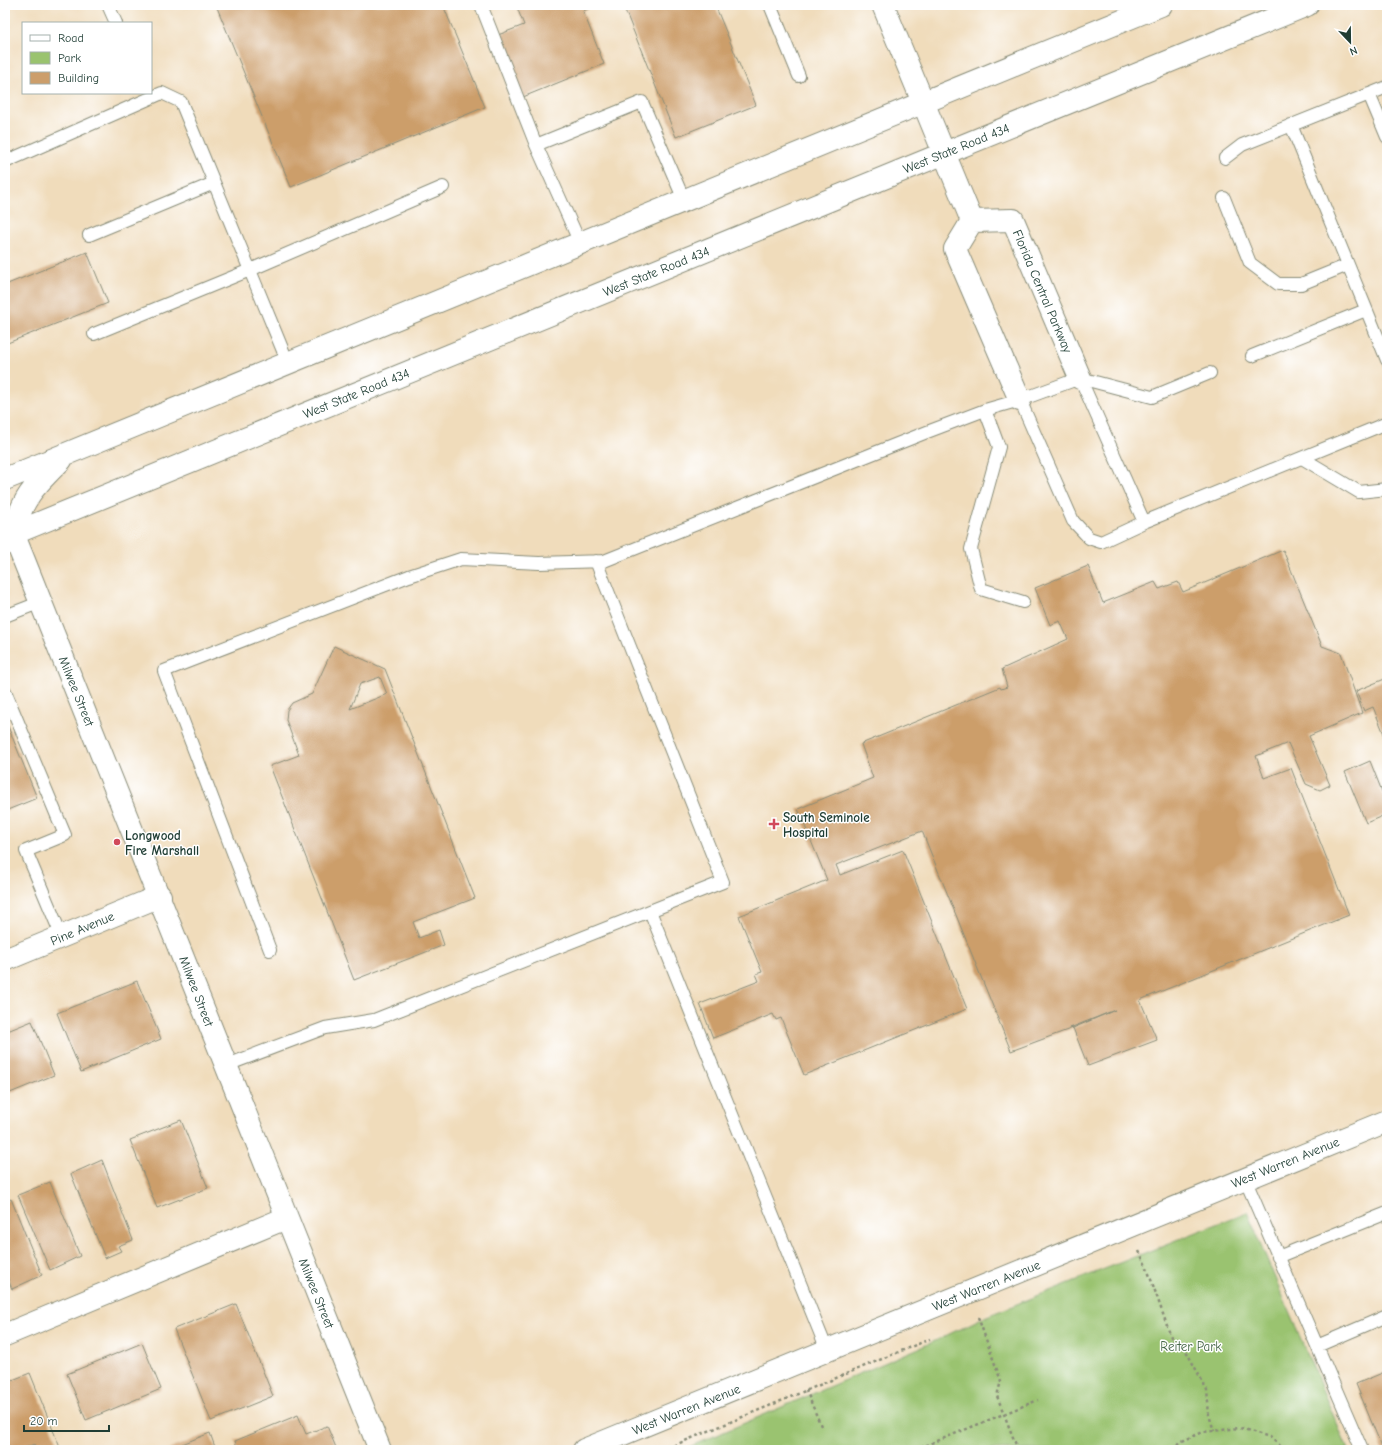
<svg xmlns="http://www.w3.org/2000/svg" width="1392" height="1455" viewBox="0 0 1392 1455" font-family="'Comic Neue',sans-serif">
	<style>
		.green { fill: #9ac36f; stroke: #5c8052 }
		.building { fill: #cc9e6b; fill-rule: evenodd }
		.lines { fill: none; stroke-linecap: round; stroke-linejoin: round }
		.lane-casing { stroke: #888c78; stroke-width: 14 }
		.street-casing { stroke: #888c78; stroke-width: 24 }
		.secondary-casing { stroke: #888c78; stroke-width: 24 }
		.primary-casing { stroke: #888c78; stroke-width: 24 }
		.path { stroke: #888c78; stroke-width: 2.5; stroke-dasharray: 3 3; stroke-linecap: butt }
		.lane { stroke: #fff; stroke-width: 12 }
		.street { stroke: #fff; stroke-width: 22 }
		.secondary { stroke: #fff; stroke-width: 22 }
		.primary { stroke: #fff; stroke-width: 22 }
		.poi-dot { fill: #d1495b; stroke: #fff; stroke-width: 1.5 }
		.labels { text-anchor: middle; stroke-width: 3; stroke-linejoin: round; paint-order: stroke }
		.street-label { font-size: 13px; fill: #1f3d34; stroke: #fff }
		.poi-label { font-size: 13px; font-weight: bold; fill: #1f3d34; stroke: #fff; text-anchor: start }
		.park-label { font-size: 13px; fill: #446546; stroke: #fff }
	</style>
	<rect width="100%" height="100%" fill="#fff"/>
	<filter id="ink" filterUnits="userSpaceOnUse"><feTurbulence type="fractalNoise" baseFrequency=".025" numOctaves="2"/><feDisplacementMap in="SourceGraphic" scale="8" xChannelSelector="R" yChannelSelector="G"/><feConvolveMatrix kernelMatrix="1 2 1 2 8 2 1 2 1" color-interpolation-filters="sRGB"/></filter>
	<filter id="wash" filterUnits="userSpaceOnUse"><feTurbulence type="fractalNoise" baseFrequency=".012" numOctaves="4" result="noise"/><feDisplacementMap in="SourceGraphic" scale="16" xChannelSelector="R" yChannelSelector="G"/><feGaussianBlur stdDeviation="0.9" result="paint"/><feColorMatrix in="noise" values="0 0 0 0 0 0 0 0 0 0 0 0 0 0 0 0 0 1.4 0 .05"/><feComposite in="paint" operator="in"/></filter>
	<g filter="url(#wash)">
		<rect width="100%" height="100%" fill="#f0dcbb"/>
		<path class="green" d="M1247 1212 1348 1450H682L933 1342 982 1318Z"/>
		<g id="blocks">
			<path class="building" d="M216 5H443L485 107 291 187Z
				M516 5H597L583 11 604 64 523 97 498 35 524 25Z
				M623 5H715L756 105 676 137Z
				M87 252 108 303 5 344V285Z
				M1283 550 1322 646 1341 653 1362 713 1309 736 1330 785 1320 790 1306 784 1288 743 1256 756 1264 778 1291 768 1349 915 1140 1000 1157 1040 1088 1066 1073 1028 1011 1051 922 831 836 865 840 875 903 850 967 1009 804 1075 781 1018 776 1020 773 1014 713 1038 700 1004 759 981 756 974 762 972 739 916 827 880 798 809 873 778 861 744 1000 687 1001 689 1007 687 1002 669 1068 639 1060 621 1050 625 1035 588 1088 566 1103 603 1155 582 1159 589 1178 582 1183 592ZM1115 1010 1073 1028H1070Z
				M334 646 385 669 475 898 413 922 419 938 439 930 444 945 354 980 270 766 299 755 286 720 287 710 292 703 312 694ZM380 677 387 694 350 709 360 684Z
				M1387 678V741L1373 707 1364 711 1356 691Z
				M5 719 37 798 5 811Z
				M1387 754V767L1383 756Z
				M1370 761 1387 804V814L1366 823 1345 772Z
				M137 981 161 1039 81 1072 57 1013Z
				M32 1021 54 1075 5 1095V1032Z
				M181 1120 208 1188 157 1208 130 1140Z
				M102 1160 133 1240 118 1246 121 1251 105 1258 71 1174Z
				M50 1182 80 1256 50 1270 18 1195Z
				M11 1199 42 1275 12 1289 5 1271V1202Z
				M236 1304 273 1396 211 1421 174 1329Z
				M142 1343 161 1389 86 1420 67 1374Z
				M1387 1371V1449L1383 1450 1356 1384Z
				M30 1373 61 1450H37L34 1444 20 1450H10L5 1437V1383Z
				M298 1415 306 1434 327 1426 337 1450H238L235 1441Z
				M210 1433 216 1450H167Z"/>
		</g>
	</g>
	<g filter="url(#ink)">
		<use href="#blocks" fill-opacity="0" stroke="#888c78" stroke-width="1"/>
		<g class="lines">
			<defs>
				<path id="lane" d="M108 5 116 23
					M481 5 536 145
					M770 5 799 76
					M1369 94 1387 137
					M1291 125 1387 360
					M1225 158 1242 145 1387 87
					M5 162 162 93 181 102 288 363
					M1224 198 1250 263 1278 284H1301L1348 265
					M89 235 214 183
					M580 243 536 145 642 102 684 200
					M94 334 250 270 443 187
					M1252 356 1366 310
					M1020 400 1073 521 1089 538 1101 542 1144 522 1080 378
					M985 410 999 447 971 549 981 589 1023 602
					M1302 458 1359 492 1387 489
					M1144 522 1387 423
					M5 616 41 602
					M5 691 65 835 26 851 62 937
					M650 911 827 1350
					M270 950 164 671 409 576 461 559 539 563 604 561 927 432 985 410 1020 400 1080 378 1152 397 1210 373
					M227 1065 325 1028 374 1020 723 882 596 561
					M1245 1179 1362 1450
					M1278 1257 1387 1213
					M1317 1346 1387 1316"/>
				<path id="street" d="M944 153 972 221
					M972 221 1013 220 1080 378
					M972 221 955 249 1020 400
					M5 960 160 896
					M5 1335 286 1218
					M584 1450 1387 1121"/>
				<path id="secondary" d="M883 5 944 153
					M13 533 380 1450"/>
				<path id="primary" d="M5 479 1161 5
					M13 533C23 496 35 486 61 460
					M5 537 1307 5"/>
			</defs>
			<use href="#lane" class="lane-casing"/>
			<use href="#street" class="street-casing"/>
			<use href="#secondary" class="secondary-casing"/>
			<use href="#primary" class="primary-casing"/>
			<path class="path" d="M1139 1251 1147 1268 1172 1340 1184 1347 1207 1390 1209 1415 1214 1431
				M978 1317 1001 1381 997 1396 1018 1450
				M806 1390 821 1426
				M663 1450 930 1339
				M915 1450 1038 1400
				M1175 1450 1180 1442 1203 1432 1240 1428 1270 1437 1285 1450"/>
			<use href="#lane" class="lane"/>
			<use href="#street" class="street"/>
			<use href="#secondary" class="secondary"/>
			<use href="#primary" class="primary"/>
		</g>
	</g>
	<g class="poi-dot">
		<path d="M772 818h4v4h4v4h-4v4h-4v-4h-4v-4h4z"/>
		<circle cx="117" cy="842" r="4"/>
	</g>
	<g class="labels">
		<g class="street-label">
			<text transform="translate(956 148) rotate(-22)" y="5">West State Road 434</text>
			<text transform="translate(656 271) rotate(-22)" y="5">West State Road 434</text>
			<text transform="translate(1043 291) rotate(67)" y="5">Florida Central Parkway</text>
			<text transform="translate(356 393) rotate(-22)" y="5">West State Road 434</text>
			<text transform="translate(77 691) rotate(68)" y="5">Milwee Street</text>
			<text transform="translate(82 928) rotate(-23)" y="5">Pine Avenue</text>
			<text transform="translate(197 991) rotate(69)" y="5">Milwee Street</text>
			<text transform="translate(1285 1162) rotate(-22)" y="5">West Warren Avenue</text>
			<text transform="translate(986 1285) rotate(-22)" y="5">West Warren Avenue</text>
			<text transform="translate(317 1293) rotate(68)" y="5">Milwee Street</text>
			<text transform="translate(686 1409) rotate(-22)" y="5">West Warren Avenue</text>
		</g>
		<g class="poi-label">
			<text x="783" y="822">South Seminole<tspan x="783" dy="15">Hospital</tspan></text>
			<text x="125" y="840">Longwood<tspan x="125" dy="15">Fire Marshall</tspan></text>
		</g>
		<g class="park-label">
			<text x="1191" y="1351">Reiter Park</text>
		</g>
	</g>
	<rect width="1392" height="1455" fill="none" stroke="#fff" stroke-width="20"/>
	<rect x="22" y="22" width="130" height="72" fill="#ffffff" stroke="#a5b1ae"/>
	<rect x="30" y="35" width="20" height="6" fill="#ffffff" stroke="#a5b1ae"/>
	<text x="58" y="42" font-size="12" fill="#1f3d34">Road</text>
	<rect x="30" y="52" width="20" height="12" fill="#9ac36f" stroke="#a5b1ae"/>
	<text x="58" y="62" font-size="12" fill="#1f3d34">Park</text>
	<rect x="30" y="72" width="20" height="12" fill="#cc9e6b" stroke="#a5b1ae"/>
	<text x="58" y="82" font-size="12" fill="#1f3d34">Building</text>
	<g transform="translate(1350 42) rotate(158)" stroke="#ffffff" stroke-width="3" paint-order="stroke">
	<path d="M0-3L7 15L0 10L-7 15Z" fill="#1f3d34"/>
	<text y="-6" font-size="11" font-weight="bold" text-anchor="middle" fill="#1f3d34">N</text>
	</g>
	<path d="M24 1425v6h85v-6" fill="none" stroke="#1f3d34" stroke-width="2"/>
	<text x="30" y="1425" font-size="12" fill="#1f3d34" stroke="#ffffff" stroke-width="3" paint-order="stroke">20 m</text>
</svg>
